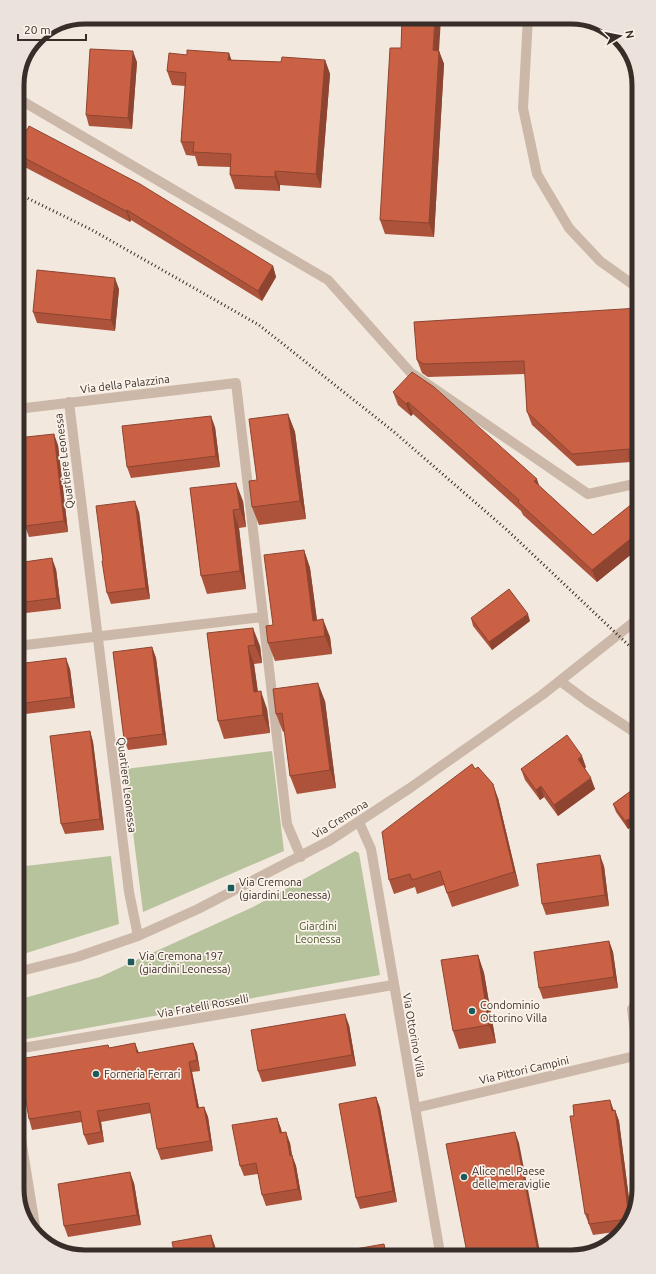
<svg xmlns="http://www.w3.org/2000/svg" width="656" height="1274" viewBox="0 0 656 1274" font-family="Ubuntu,sans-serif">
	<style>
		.green { fill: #b7c39d }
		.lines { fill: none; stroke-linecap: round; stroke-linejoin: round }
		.street { stroke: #ccb8a9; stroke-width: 10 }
		.rail { stroke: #392d29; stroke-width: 3; stroke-dasharray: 1 3; stroke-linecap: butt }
		.wall { fill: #ae533b }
		.shaded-wall { fill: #8d4430 }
		.building { fill: #ca6145; stroke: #8d4430 }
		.poi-dot { fill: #1c5a5c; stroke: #fbf3ea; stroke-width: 1.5 }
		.labels { text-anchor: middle; stroke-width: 3.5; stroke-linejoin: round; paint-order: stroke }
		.street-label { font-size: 11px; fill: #392d29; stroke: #fbf3ea }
		.poi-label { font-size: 11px; fill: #392d29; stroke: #fbf3ea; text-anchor: start }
		.park-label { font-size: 11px; fill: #49582c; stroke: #fbf3ea }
		.rim { fill: none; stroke: #392d29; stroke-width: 5 }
	</style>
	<rect width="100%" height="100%" fill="#f3e8dd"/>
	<path class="green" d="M272 751 284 851 143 912 125 769Z
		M355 851 359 853 380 975 21 1040 20 1039 17 1026V1000L100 977 130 963 253 907Z
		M111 856 119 924 17 956V867Z"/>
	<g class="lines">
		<path class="street" d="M528 18 523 108 537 174 569 228 600 261 639 289
			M17 98 328 280 411 373 588 494 639 483
			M69 402 129 892 138 936
			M17 409 236 383 287 824 301 857
			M17 646 263 617
			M560 681 587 701 639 735
			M359 822 371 849 440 1253
			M17 972 77 957 138 936 198 909 329 841 410 788 542 695 639 618
			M632 1009 639 1062
			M17 1049 393 985
			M415 1108 639 1055
			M17 1114 36 1232"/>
		<path class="rail" d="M17 193 92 230 259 325 393 431 507 530 639 655"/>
	</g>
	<path class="wall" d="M401 48 439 51 444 64 434 237 385 234 380 220Z
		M229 53 231 60 281 62 325 60 330 74 321 188 280 185V191L235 189 230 175V167L198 166 195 156 186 155 181 142 185 86 172 85 167 71 187 55Z
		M137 62 132 129 89 126 86 115Z
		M17 123 27 130 273 266 276 277 262 301 131 220 130 222 17 163Z
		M119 289 115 331 37 323 33 312Z
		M639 308V474L638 470H634L631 462 577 466 532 425 527 412 525 374 428 377 422 373 417 360Z
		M393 392 539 486 593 535 637 500 639 474V548L597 582 523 515 521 511 413 414 411 416 398 405Z
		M288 414 295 432 306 519 259 525 252 507 257 480Z
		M215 427 220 467 131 478 127 467Z
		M58 445 68 532 29 537 25 526Z
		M190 488 243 501 246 527 239 528 246 589 207 594 201 576Z
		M139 512 150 599 111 604 107 593Z
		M304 550 310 568 317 620 330 637 332 654 275 661 268 643 273 625Z
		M17 563 56 569 61 609 17 614Z
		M471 618 530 621 492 650 473 626Z
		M207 633 260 646 262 663 254 664 258 691 267 709 270 733 224 739 218 721Z
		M152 647 156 658 167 745 128 750 124 739Z
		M17 664 70 669 75 708 17 715Z
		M325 701 336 788 297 794 290 776 285 731 283 732 276 714Z
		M90 731 93 742 104 830 65 834 61 824Z
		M586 767 585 768 595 789 558 816 544 797 540 800 525 780 521 769Z
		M639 785V837L631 827 628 829 616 812 613 804Z
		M17 787 24 839 17 840Z
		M498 798 519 886 452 907 444 885 417 894 415 887 394 894 389 880Z
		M604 866 609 906 546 915 542 904Z
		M609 941 613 952 618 988 543 999 539 988Z
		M478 955 484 973 496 1043 459 1049 453 1031Z
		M349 1025 356 1066 262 1082 258 1071Z
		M193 1043 197 1053 200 1071 192 1072 199 1108 204 1107 208 1117 213 1151 161 1160 157 1149 151 1113 101 1122 104 1142 88 1145 84 1135 82 1122 32 1130 29 1119 108 1045 109 1048 139 1053Z
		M376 1097 380 1108 397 1202 360 1209 356 1198Z
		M615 1110 619 1121 631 1214 628 1227 622 1231 593 1235 585 1214 614 1111Z
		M277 1118 281 1129 282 1133 290 1143 292 1156 296 1166 302 1200 266 1206 262 1195 258 1174 244 1176 240 1166Z
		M134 1183 141 1225 68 1237 64 1226Z"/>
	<path class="shaded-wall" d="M435 18H441L439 51 444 64 434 237 429 223 433 50Z
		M133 51 137 62 132 129 128 118Z
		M229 53 234 67 228 60Z
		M325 60 330 74 321 188 316 174Z
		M275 171 280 185V191L275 177Z
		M127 210 131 220 130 222 126 211Z
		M273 266 276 277 262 301 258 291Z
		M115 278 119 289 115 331 111 320Z
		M408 402 413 414 411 416 406 404Z
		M288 414 295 432 306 519 300 501Z
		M211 416 215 427 220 467 216 456Z
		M54 434 58 445 68 532 64 521Z
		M537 479 541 491 534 481Z
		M236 483 243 501 246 527 240 509Z
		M135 501 139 512 150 599 146 588Z
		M233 510 239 528 246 589 240 571Z
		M639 532V548L597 582 592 570Z
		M304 550 310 568 319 636 313 621Z
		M52 558 56 569 61 609 57 598Z
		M528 614 530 621 492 650 489 642Z
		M323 619 330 637 332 654 325 636Z
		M253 628 260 646 262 663 255 645Z
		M248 646 254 664 260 710 254 692Z
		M152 647 156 658 167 745 163 734Z
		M66 658 70 669 75 708 71 697Z
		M318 683 325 701 336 788 330 770Z
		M261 691 267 709 270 733 263 715Z
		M90 731 93 742 104 830 100 819Z
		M582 756 586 767 582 770 578 759Z
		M591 778 595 789 558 816 554 805Z
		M493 784 498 798 519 886 514 872Z
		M541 786 544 797 540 800 536 790Z
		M17 787 24 839 20 828 17 806Z
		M629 819 631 827 628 829 625 821Z
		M600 855 604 866 609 906 605 895Z
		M609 941 613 952 618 988 614 977Z
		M478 955 484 973 496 1043 489 1025Z
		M345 1014 349 1025 356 1066 352 1055Z
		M135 1043 139 1053H137Z
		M193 1043 197 1053 200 1071 197 1060Z
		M189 1062 192 1072 201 1118 197 1108Z
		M376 1097 380 1108 397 1202 393 1191Z
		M610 1100 614 1111H612Z
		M204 1107 208 1117 213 1151 210 1141Z
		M615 1110 619 1121 631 1214V1217L628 1210Z
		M97 1111 101 1122 104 1142 101 1132Z
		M277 1118 281 1129 284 1144 280 1133Z
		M286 1132 290 1143 294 1167 290 1156Z
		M515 1132 519 1143 540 1252H538Z
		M292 1155 296 1166 302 1200 298 1189Z
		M130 1172 134 1183 141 1225 137 1215Z
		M626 1210 630 1220 629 1223 627 1219Z
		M211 1235 215 1246 217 1256H215Z
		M384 1244 387 1254H386Z"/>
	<path class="building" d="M435 18 433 50 439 51 429 223 380 220 390 48H401L402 19Z
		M90 49 133 51 128 118 86 115Z
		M187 50 229 53 228 60 281 62 282 57 325 60 316 174 275 171V177L230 175 231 154 193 152 194 142H181L186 73 167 71 169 53 187 55Z
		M17 123 27 130 29 126 140 184 273 266 258 291 127 210 126 211 17 154Z
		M37 270 115 278 111 320 33 312Z
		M639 308V466L635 464V457L629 458V449L572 454 527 412 524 361 424 364 417 360 414 322Z
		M412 372 434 387 537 479 534 481 593 535 637 500 636 476 639 474V532L592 570 518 502 519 500 408 402 406 404 393 392Z
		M288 414 300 501 252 507 249 481 257 480 249 419Z
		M211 416 216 456 127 467 122 426Z
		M54 434 64 521 25 526 17 460V438Z
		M236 483 240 509 233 510 240 571 201 576 190 488Z
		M135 501 146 588 107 593 102 561H103L96 506Z
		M304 550 313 621 323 619 325 636 268 643 266 626 273 625 264 555Z
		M52 558 57 598 17 603V563Z
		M509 589 528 614 489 642 471 618Z
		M253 628 255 645 248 646 254 692 261 691 263 715 218 721 207 633Z
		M152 647 163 734 124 739 113 652Z
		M66 658 71 697 17 704V664Z
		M318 683 330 770 290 776 282 713 276 714 273 689Z
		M90 731 100 819 61 824 50 736Z
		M567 735 582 756 578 759 591 778 554 805 541 786 536 790 521 769Z
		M472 764 475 769 478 767 493 784 514 872 447 893 440 871 412 880 410 874 389 880 382 832Z
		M639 785V833L629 819 625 821 613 804Z
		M17 806 20 828 17 829Z
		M600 855 605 895 542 904 537 864Z
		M609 941 614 977 539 988 534 952Z
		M478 955 489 1025 453 1031 441 960Z
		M345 1014 352 1055 258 1071 251 1030Z
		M135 1043 137 1053 193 1043 197 1060 189 1062 197 1108 204 1107 210 1141 157 1149 149 1103 97 1111 101 1132 84 1135 80 1111 29 1119 19 1059 108 1045 109 1048Z
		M376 1097 393 1191 356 1198 339 1104Z
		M610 1100 612 1111 615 1110 620 1148 628 1210H626L627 1219 589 1224 588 1214H585L570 1116H574L573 1105Z
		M277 1118 280 1133 286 1132 290 1156 292 1155 298 1189 262 1195 256 1163 240 1166 232 1125Z
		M515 1132 538 1252 467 1253 446 1144Z
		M130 1172 137 1215 64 1226 58 1184Z
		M211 1235 215 1256H175L172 1242Z
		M384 1244 386 1254H327Z"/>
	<g class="poi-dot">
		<rect x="227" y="884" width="8" height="8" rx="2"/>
		<rect x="127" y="958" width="8" height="8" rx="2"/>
		<circle cx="472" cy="1011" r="4"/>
		<circle cx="96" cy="1074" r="4"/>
		<circle cx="464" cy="1177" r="4"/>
	</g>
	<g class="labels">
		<g class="street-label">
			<text transform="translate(125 384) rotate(-7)" y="4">Via della Palazzina</text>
			<text transform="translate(64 461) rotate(-97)" y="4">Quartiere Leonessa</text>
			<text transform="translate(127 785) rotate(83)" y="4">Quartiere Leonessa</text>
			<text transform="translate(340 819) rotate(-32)" y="4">Via Cremona</text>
			<text transform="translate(203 1006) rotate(-10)" y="4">Via Fratelli Rosselli</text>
			<text transform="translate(414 1035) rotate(80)" y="4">Via Ottorino Villa</text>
			<text transform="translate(524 1070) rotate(-13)" y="4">Via Pittori Campini</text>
		</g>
		<g class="poi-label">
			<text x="239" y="886">Via Cremona<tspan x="239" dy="13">(giardini Leonessa)</tspan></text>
			<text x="139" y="960">Via Cremona 197<tspan x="139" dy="13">(giardini Leonessa)</tspan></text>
			<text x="480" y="1009">Condominio<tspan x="480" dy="13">Ottorino Villa</tspan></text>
			<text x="104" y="1078">Forneria Ferrari</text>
			<text x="472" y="1175">Alice nel Paese<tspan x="472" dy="13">delle meraviglie</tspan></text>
		</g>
		<g class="park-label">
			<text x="318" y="930">Giardini<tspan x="318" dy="13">Leonessa</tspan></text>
		</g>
	</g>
	<path d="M0 0H656V1274H0ZM85 24H571A61 61 0 0 1 632 85V1189A61 61 0 0 1 571 1250H85A61 61 0 0 1 24 1189V85A61 61 0 0 1 85 24Z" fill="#ebe3db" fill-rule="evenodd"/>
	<path class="rim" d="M85 24H571A61 61 0 0 1 632 85V1189A61 61 0 0 1 571 1250H85A61 61 0 0 1 24 1189V85A61 61 0 0 1 85 24Z"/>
	<g transform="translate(620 36) rotate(80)" stroke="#fbf3ea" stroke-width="3" paint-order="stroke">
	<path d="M0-3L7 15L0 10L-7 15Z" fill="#392d29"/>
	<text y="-6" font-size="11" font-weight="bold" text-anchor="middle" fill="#392d29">N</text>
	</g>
	<path d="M18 34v6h68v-6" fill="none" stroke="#392d29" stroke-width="2"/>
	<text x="24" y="34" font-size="12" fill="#392d29" stroke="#fbf3ea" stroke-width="3" paint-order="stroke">20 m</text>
</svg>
